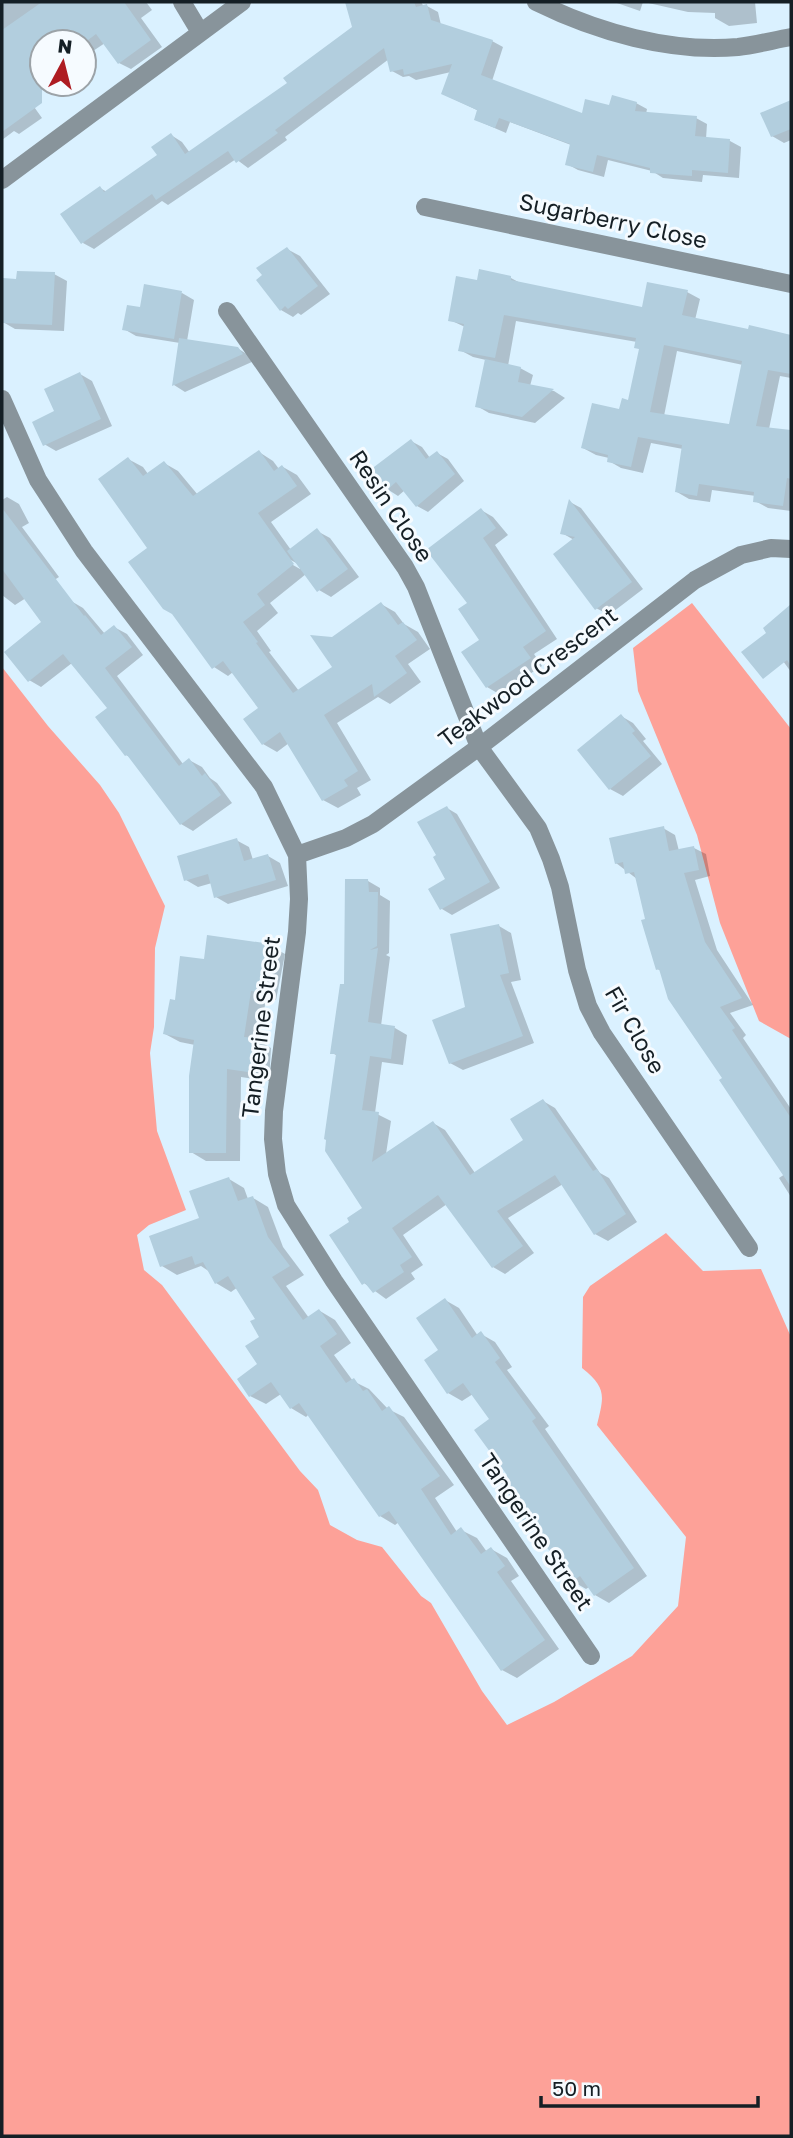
<svg xmlns="http://www.w3.org/2000/svg" width="793" height="2138" viewBox="0 0 793 2138" font-family="'Golos Text',sans-serif">
	<style>
		.green { fill: #fda198 }
		.shadow { fill: #0003; fill-rule: evenodd }
		.building { fill: #b2cede; fill-rule: evenodd }
		.lines { fill: none; stroke-linecap: round; stroke-linejoin: round }
		.minor { stroke: #88949b; stroke-width: 18 }
		.labels { text-anchor: middle; stroke-width: 6; stroke-linejoin: round; paint-order: stroke }
		.street-label { font-size: 23px; fill: #151f25; stroke: #f6fbff }
	</style>
	<rect width="100%" height="100%" fill="#daf1ff"/>
	<path class="green" d="M692 603 791 729V1039L759 1021 720 923 697 835 638 691 633 648Z
		M2 667 48 726 100 785 119 813 165 906 155 948 154 1027 150 1053 157 1131 186 1210 149 1225 137 1235 144 1270 162 1285 300 1471 318 1490 330 1525 357 1540 382 1547 421 1596 431 1603 482 1691 507 1725 554 1702 632 1656 678 1606 686 1537 597 1425C604 1396 607 1388 582 1368L583 1297 590 1286 666 1233 703 1271 761 1269 791 1337V2136H2Z"/>
	<path class="shadow" d="M2 2H146L152 10 141 18 162 47 131 69 119 63 105 43 84 57V42H42V84H46L27 97 42 118 19 134 14 131 2 140Z
		M347 2H421L424 7 427 6 438 12 441 25 492 41 503 47 492 81 583 115 611 107 636 103 647 109 646 114 696 118 707 124 706 139 730 141 741 147 739 178 703 175 702 182 663 178 652 171 608 160 604 177 578 170 567 164 571 145 510 122 506 133 476 120 479 111 443 94 451 72 416 80 409 76 403 77 392 71 389 59 285 137 287 140 248 168 236 159 168 205 162 201 94 249 83 243 100 188 107 192 160 156 171 135 182 142 190 153 290 84 354 28Z
		M614 2H643L640 11Z
		M644 2H755L757 23 729 26 715 18V13L688 12Z
		M791 102V140L784 143 772 136 763 114Z
		M287 249 300 256 330 294 301 315 298 313 293 317 281 310Z
		M54 274 67 281 64 331 15 329 3 322Z
		M511 278 522 284 644 309 687 292 700 299 695 320 750 331 751 328 791 336V378L780 376 769 429 791 432V511L768 508 755 501 756 496 712 490 710 502 689 499 677 492 683 449 651 443 643 473 621 468 609 461V458L596 455 583 448 629 402 641 350 637 342 516 321 508 366 520 368 533 375 530 386 554 391 565 398 535 423 489 413 477 406 486 360 473 357 460 350 465 327 450 320 478 282ZM677 351 743 365 730 426 664 416Z
		M182 293 194 300 187 341 237 348 250 356 254 361 185 392 174 385 180 343 136 336 124 329 142 309Z
		M80 374 92 381 112 426 56 451 44 444 57 412Z
		M411 441 422 447 430 458 437 453 448 459 464 481 428 512 417 506 405 490 398 496 387 489Z
		M259 452 273 461 279 469 283 467 297 475 311 494 271 522 291 550 317 531 330 538 359 577 331 597 319 590 306 574 270 603 278 613 257 631 271 651 269 652 299 691 334 667 332 639 381 604 395 612 404 624 418 632 430 649 408 664 421 682 390 704 378 697 337 723 371 780 357 788 361 795 338 808 323 800 289 743 277 752 263 744 260 709 233 672 228 676 214 667 150 548 128 459 143 467 148 474 164 463 178 471 198 495ZM287 558 300 565V569L286 561Z
		M7 497 19 504 29 523 22 527 59 577 15 605 2 595V500Z
		M570 502 581 508 643 589 609 615 596 608 574 540 562 533Z
		M481 510 493 517 508 535 495 545 557 639 534 654 542 666 499 694 487 687 481 641 470 604Z
		M71 601 83 608 105 634 114 627 127 634 143 655 117 676 183 764 189 760 202 767 210 778 217 783 232 803 193 831 181 824 132 758 126 755 109 709 72 663 41 687 29 680Z
		M791 635V672L783 661Z
		M621 716 633 723 646 739 643 741 662 764 623 796 610 789Z
		M447 808 457 814 500 888 452 915 442 909 448 880Z
		M663 828 675 835 679 851 694 848 706 854 710 876 695 880 717 950 753 1005 730 1013 746 1035 743 1038 791 1109V1197L779 1178 785 1174 662 971 657 969 637 879 616 863Z
		M236 840 249 847 253 860 268 856 280 863 288 886 228 904 216 897 212 883 198 887 186 880Z
		M368 881 380 888V895L390 901 389 953 386 955 390 957 381 1026 395 1028 407 1035 403 1065 382 1062 375 1113 391 1121 386 1154 433 1123 445 1130 475 1173 525 1141 543 1101 555 1108 600 1173 609 1178 637 1222 608 1241 595 1234 563 1184 508 1218 534 1253 505 1274 493 1267 447 1204 403 1235 423 1265 411 1273 415 1279 386 1299 364 1283 352 1222 365 1208 338 1056 332 1053Z
		M499 926 511 933 521 980 511 982 534 1043 463 1070 450 1063Z
		M209 937 271 946 285 954 276 1000 266 999 259 1041 271 1048 269 1081 241 1077 240 1161H206L191 1152 195 1045 180 1042 165 1034 176 1002 205 961Z
		M229 1179 244 1188 248 1199 253 1198 268 1207 283 1247 304 1275 286 1286 309 1318 320 1311 335 1320 351 1343 334 1355 353 1381 369 1389 388 1409 404 1417 454 1485 435 1498 457 1532 461 1530 477 1538 487 1552 491 1549 507 1558 519 1576 511 1581 559 1649 517 1678 502 1670 399 1522 395 1525 380 1516 309 1414 306 1417 291 1408 281 1394 266 1404 250 1396 260 1365 261 1338 257 1319 238 1287 231 1292 216 1283 210 1272 201 1266 177 1275 162 1266 202 1219Z
		M445 1300 459 1308 478 1336 481 1334 495 1342 512 1367 507 1370 549 1426 545 1429 647 1576 609 1603 595 1595 589 1587 586 1589 572 1581 539 1532 529 1527 518 1505 492 1419 473 1394 462 1401 448 1393 441 1350Z"/>
	<path class="building" d="M42 2H124L151 40 118 64 96 34 84 43 42 42V103L2 132V30Z
		M345 2H414L416 7 427 4 431 20 493 40 481 75 582 113 585 99 609 105 612 95 637 102 635 111 697 116 695 136 730 139 728 173 692 170V176L650 173V168L597 155 593 172 565 165 570 144 499 118 495 128 474 120 477 110 441 94 452 64 404 75 403 69 390 72 384 48 275 130 278 133 236 163 228 151 156 200 152 194 81 244 60 214 100 186 104 192 157 155 151 147 171 133 185 154 287 83 283 78 352 27Z
		M791 100V129L771 137 760 113Z
		M287 247 318 286 288 309 285 306 280 311 256 280 262 275 256 268Z
		M479 269 511 276V280L642 307 647 282 688 290 682 315 748 329 749 325 791 335V374L768 370 756 426 791 430V479L787 478 783 506 753 502 754 492 699 484 697 496 675 492 682 445 638 437 631 467 607 462 608 455 581 448 592 403 619 409 622 398 628 400 639 349 634 348 636 338 504 315 495 358 458 351 464 324 448 321 456 276 477 280ZM664 345 742 361 729 424 650 412Z
		M17 271 55 272 52 325 2 323 3 278 16 279Z
		M144 284 182 291 174 339 122 330 127 305 140 307Z
		M179 338 238 347 243 354 172 386Z
		M485 359 521 367 518 382 554 389 522 417 475 407Z
		M80 372 101 419 43 446 32 422 54 411 44 389Z
		M411 439 426 459 437 451 455 474 416 507 396 482 386 491 370 470Z
		M259 450 274 471 282 465 297 486 258 513 294 564 257 594 265 605 243 622 258 642 256 643 293 693 332 667 310 635 332 637 381 602 398 625 403 622 417 640 395 656 407 673 374 697 372 684 324 715 358 771 344 780 348 786 322 801 280 732 262 745 243 719 258 708 223 661 212 669 172 614 163 609 128 562 147 548 98 479 128 457 143 476 164 461 193 496Z
		M569 499 632 582 595 610 553 554 575 537 560 534Z
		M2 508 84 616 85 615 101 635 114 625 132 647 105 668 179 766 189 758 202 776 205 773 221 795 180 825 127 755 125 756 95 717 107 708 63 654 28 682 4 652 41 622 2 569Z
		M481 508 496 528 483 538 546 631 523 647 531 658 486 688 461 652 479 640 458 609 467 603 426 550Z
		M317 528 348 569 317 592 287 551Z
		M791 604V666L787 660 763 679 741 652 766 633 763 628Z
		M621 714 635 731 632 733 651 756 609 790 577 750Z
		M447 806 490 882 440 910 428 889 445 879 433 857 436 855 417 822Z
		M664 826 669 851 694 846 699 870 684 873 705 942 742 998 720 1007 735 1028 732 1030 791 1118V1187L719 1080 722 1078 668 999 659 969 656 970 641 920 645 919 634 872 625 874 623 862 615 864 609 838Z
		M237 838 244 861 268 854 276 880 214 898 208 874 184 881 177 856Z
		M345 879H368L369 892H378L377 946 370 950 378 948 368 1022 395 1026 391 1059 370 1056 362 1110 379 1112 372 1162 433 1121 470 1175 523 1140 510 1119 543 1099 593 1171 597 1169 626 1214 594 1235 555 1175 497 1211 523 1246 492 1268 438 1195 392 1228 412 1257 400 1265 404 1272 373 1293 365 1283 362 1285 329 1235 349 1222 347 1218 362 1208 325 1151 326 1140 324 1139 336 1054H330L340 984H344Z
		M499 924 509 973 500 975 523 1036 449 1064 432 1020 465 1007 450 934Z
		M207 935 271 944 261 992 251 991 244 1037 257 1038 255 1073 227 1069 226 1153H189V1076L194 1040 163 1034 170 999 175 1000 180 956 204 959Z
		M229 1177 238 1201 253 1196 268 1237 290 1266 272 1277 303 1320 319 1309 337 1334 320 1346 346 1383 354 1378 363 1391 367 1389 382 1411 389 1406 440 1476 421 1489 451 1535 461 1527 481 1554 491 1547 505 1566 497 1572 545 1640 501 1671 389 1511 379 1517 299 1403 290 1409 271 1382 249 1397 237 1379 257 1364 245 1346 259 1337 250 1321 255 1319 228 1276 215 1284 203 1262 195 1265 192 1256 160 1267 149 1236 199 1218 189 1191Z
		M445 1298 472 1338 481 1331 500 1358 495 1362 536 1418 532 1421 634 1568 594 1596 580 1576 571 1582 532 1526 528 1528 512 1506 515 1504 499 1481 507 1475 474 1430 489 1419 463 1383 447 1394 424 1360 438 1350 416 1318Z"/>
	<g class="lines">
		<path class="minor" d="M182 2 200 32
			M536 2C597 32 670 53 738 47 756 45 774 40 791 37
			M2 180 242 2
			M425 207 791 284
			M227 311 405 567 416 587 479 747 538 828 551 859 560 887 577 970 588 1006 602 1033 749 1248
			M2 399 38 480 84 551 264 787 297 855 299 899 297 932 274 1111 273 1139 277 1174 286 1205 334 1281 591 1656
			M297 855 346 838 373 824 479 747 695 580 741 555 771 548 791 549"/>
	</g>
	<g class="labels">
		<g class="street-label">
			<text transform="translate(613 221) rotate(12)" y="8">Sugarberry Close</text>
			<text transform="translate(391 506) rotate(56)" y="8">Resin Close</text>
			<text transform="translate(528 677) rotate(-37)" y="8">Teakwood Crescent</text>
			<text transform="translate(261 1027) rotate(-83)" y="8">Tangerine Street</text>
			<text transform="translate(635 1030) rotate(60)" y="8">Fir Close</text>
			<text transform="translate(536 1532) rotate(56)" y="8">Tangerine Street</text>
		</g>
	</g>
	<rect width="793" height="2138" fill="none" stroke="#151f25" stroke-width="7"/>
	<g transform="translate(63 63) rotate(7)"><circle r="33" fill="#f6fbff" stroke="#9ca3a8" stroke-width="2"/>
	<path d="M0-5L12 26L0 18L-12 26Z" fill="#ae1c22"/>
	<text y="-10" font-size="19" font-weight="bold" text-anchor="middle" fill="#151f25">N</text>
	</g>
	<path d="M541 2096v10h217v-10" fill="none" stroke="#151f25" stroke-width="3.5"/>
	<text x="552" y="2096" font-size="21" fill="#151f25" stroke="#f6fbff" stroke-width="5" paint-order="stroke">50 m</text>
</svg>
